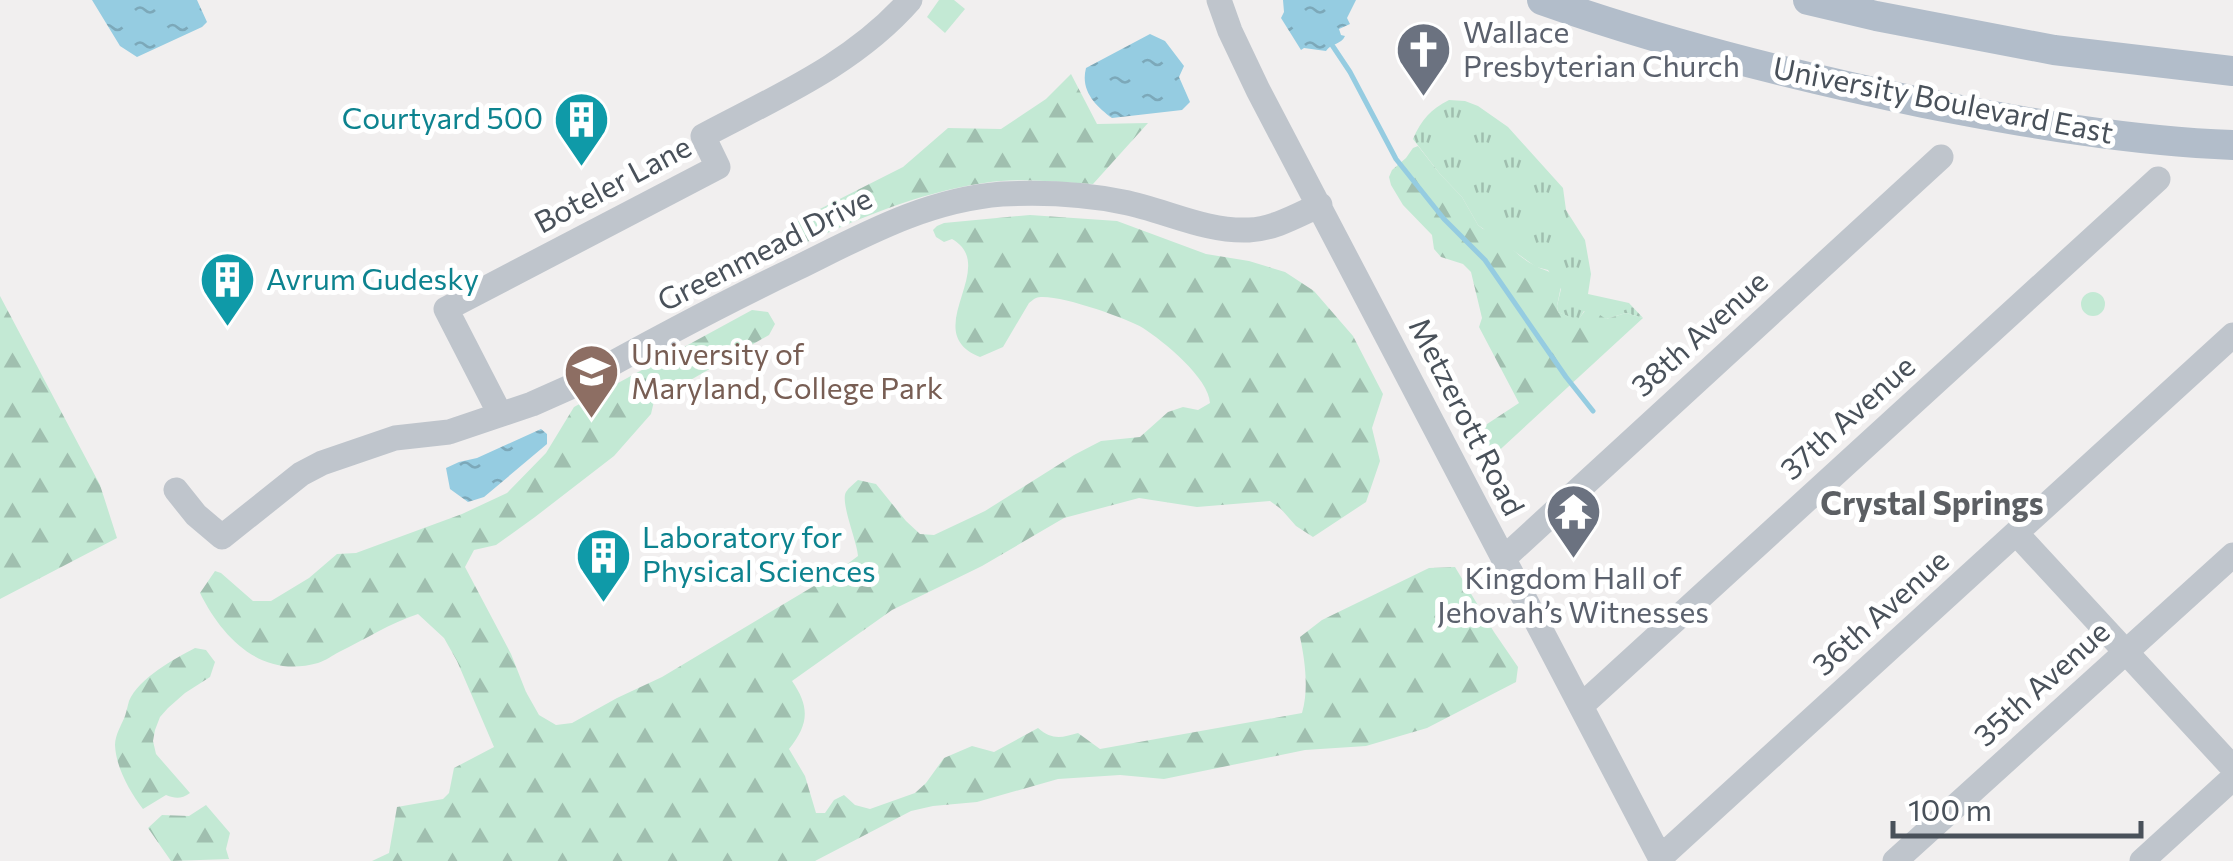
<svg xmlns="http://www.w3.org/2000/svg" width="2233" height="861" viewBox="0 0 2233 861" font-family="Commissioner,sans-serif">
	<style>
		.grass { fill: url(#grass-tufts) }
		.forest { fill: url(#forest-firs) }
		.park { fill: #c3e9d4 }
		.water { fill: url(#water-ripples) }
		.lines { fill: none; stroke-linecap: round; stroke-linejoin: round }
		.stream { stroke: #95cce1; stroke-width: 5 }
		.minor { stroke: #bfc5cc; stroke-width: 25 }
		.major { stroke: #b2bdca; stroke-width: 30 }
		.labels { text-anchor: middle; stroke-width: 10; stroke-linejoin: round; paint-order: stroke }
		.worship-label { font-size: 30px; fill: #5b616d; stroke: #fff; text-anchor: start }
		.street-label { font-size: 30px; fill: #49515a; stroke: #fff }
		.culture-label { font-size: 30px; fill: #0d838f; stroke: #fff; text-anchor: start }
		.education-label { font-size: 30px; fill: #785e54; stroke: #fff; text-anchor: start }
		.neighbourhood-label { font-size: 32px; font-weight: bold; fill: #5c5f63; stroke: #fff }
	</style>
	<defs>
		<pattern id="grass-tufts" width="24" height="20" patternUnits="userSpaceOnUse" patternTransform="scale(2.5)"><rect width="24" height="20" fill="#c3e9d4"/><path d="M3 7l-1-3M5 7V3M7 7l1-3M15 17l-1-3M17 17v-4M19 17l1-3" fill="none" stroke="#a0bfaf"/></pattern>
		<pattern id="forest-firs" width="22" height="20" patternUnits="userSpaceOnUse" patternTransform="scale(2.5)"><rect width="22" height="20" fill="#c3e9d4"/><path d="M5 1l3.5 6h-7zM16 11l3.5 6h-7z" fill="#a0bfaf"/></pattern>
		<pattern id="water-ripples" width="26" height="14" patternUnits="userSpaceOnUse" patternTransform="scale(2.5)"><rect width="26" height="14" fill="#95cce1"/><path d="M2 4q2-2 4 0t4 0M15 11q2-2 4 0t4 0" fill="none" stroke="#7ca8b9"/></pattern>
	</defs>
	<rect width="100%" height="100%" fill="#f1efef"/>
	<path class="grass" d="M1449 100 1465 101 1478 106 1508 127 1563 188 1566 210 1585 240 1591 274 1588 294 1629 303 1643 318 1626 313 1606 319 1584 311 1578 321 1558 312 1557 306 1561 289 1548 270 1536 267 1478 225 1462 197 1440 174 1413 139C1421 120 1431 109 1449 100Z"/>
	<path class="forest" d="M1071 74 1097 124 1148 123 1093 184C1057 182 1020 177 984 183 917 193 855 220 794 248L782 231 806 216 903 167 948 128 1001 129 1046 99Z
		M1418 146 1440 174 1462 197 1478 225 1483 229 1498 231C1508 245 1518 257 1534 265 1546 272 1551 270 1562 281L1557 306 1558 312 1578 320 1590 304 1596 303 1600 315 1606 319 1626 313 1643 318 1491 458 1484 456 1480 445 1478 430 1519 403 1479 327 1482 318 1471 272 1463 264 1441 257 1434 249 1432 235 1403 205 1391 185 1389 177 1392 170 1406 158 1413 148Z
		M1030 215 1117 221 1206 254 1249 261 1285 272 1314 291 1353 336 1383 394 1372 428 1380 461 1366 502 1313 537 1296 526 1281 509 1270 501 1197 507 1139 498 1064 518 982 566 892 610 792 681C810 707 809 724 789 749L805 776 816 813H825L834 800 844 795 855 805 870 809 915 793 926 783 944 758 972 746 994 752 1038 728C1052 740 1061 738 1078 733L1100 749 1302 713C1309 689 1305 661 1300 637L1322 620 1429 568 1455 567 1494 632 1518 667 1516 682 1427 728 1366 746 1305 750 1164 779 1120 775 1058 779 977 802 933 806 911 811 815 861H372L389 853 397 807 443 799 449 793 454 768 494 747 457 661 444 638 418 614C390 623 366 639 339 652 333 655 325 661 318 663 262 679 223 639 200 593L215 571 221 573 253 601H271L309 578 337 554 356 553 462 514 507 493 546 453 574 407 752 310 768 312 775 324 769 335 654 401 651 414 614 456 535 517 496 545 474 550 465 567 511 654 526 692 539 715 556 725 572 723 617 698 662 677 834 574 858 556C857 541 840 502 846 492 849 487 854 484 858 480L876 484 906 521 920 534 934 535 985 511 1074 455 1101 441 1140 437 1168 412 1183 407 1198 410 1210 403C1209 378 1163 341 1143 328 1126 318 1053 292 1036 298 1033 299 1032 301 1029 303L1003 347 980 357C917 332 1001 267 952 239L944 242 936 237 933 230 937 226 944 223Z
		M0 296 100 485 117 538 0 599Z
		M195 648 206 650 215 662 210 677 185 693 168 708 160 717 155 730 153 741 156 754 190 793C181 799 176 799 166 795L143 809C130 792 116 768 115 745 115 735 121 726 125 716 126 713 128 705 129 701 139 678 174 659 195 648Z
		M206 805 230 833 226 849 229 859 171 861 148 828 162 815 189 816Z"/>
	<path class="park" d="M939 0H954L965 9 945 33 927 17Z
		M2081 304a12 12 0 1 1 24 0a12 12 0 1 1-24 0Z"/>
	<path class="water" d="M92 0H197L207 22 202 27 137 57 120 46Z
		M1283 0H1356L1347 18 1350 24 1339 29 1341 35 1345 36C1341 45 1331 43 1326 51L1304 48 1301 50 1281 18 1284 12Z
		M1150 34 1165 41 1184 66 1179 77 1190 102 1182 110 1112 118C1096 106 1080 91 1086 68Z
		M541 429 547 434V444L484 497 468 502 450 489 446 468 459 462 477 458Z"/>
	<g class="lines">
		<path class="stream" d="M1332 45 1350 72 1396 159 1444 219 1485 260 1566 377 1593 411"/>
		<path class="minor" d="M1219 0 1230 31 1258 90 1662 861
			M500 414 446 309 718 167 703 136C776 97 854 64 910 0
			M176 490 196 515 222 537 301 474 322 463 395 438 449 432 532 404 568 388C643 346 719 305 797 268 864 235 926 200 1002 194 1041 192 1085 194 1123 202 1165 210 1205 232 1249 230 1274 229 1298 215 1320 205
			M2016 533 2233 768
			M1503 559 1941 157
			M1581 706 2158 179
			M1661 857 2233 335
			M1895 861 2233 555
			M2142 861 2233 778"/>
		<path class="major" d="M1542 0C1666 44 1795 76 1924 103 2026 123 2129 141 2233 145
			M1808 0 1876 16 2054 50 2233 71"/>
	</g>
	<defs>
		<symbol id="church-pin" viewBox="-11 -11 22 30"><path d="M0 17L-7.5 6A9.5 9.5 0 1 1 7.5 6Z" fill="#6b7280" stroke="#fff"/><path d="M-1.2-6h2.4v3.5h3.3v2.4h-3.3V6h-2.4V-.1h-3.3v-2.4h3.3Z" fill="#fff"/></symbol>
		<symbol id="building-pin" viewBox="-11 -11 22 30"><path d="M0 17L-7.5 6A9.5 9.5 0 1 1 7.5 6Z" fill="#0f9aa8" stroke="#fff"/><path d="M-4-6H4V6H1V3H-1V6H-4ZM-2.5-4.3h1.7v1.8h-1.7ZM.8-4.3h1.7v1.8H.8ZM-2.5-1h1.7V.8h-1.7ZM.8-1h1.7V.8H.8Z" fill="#fff"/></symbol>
		<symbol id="university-pin" viewBox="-11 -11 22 30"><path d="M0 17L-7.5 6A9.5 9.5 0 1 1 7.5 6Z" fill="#8d6e63" stroke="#fff"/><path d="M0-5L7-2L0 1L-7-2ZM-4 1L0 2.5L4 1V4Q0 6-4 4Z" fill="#fff"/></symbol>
		<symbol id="temple-pin" viewBox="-11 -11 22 30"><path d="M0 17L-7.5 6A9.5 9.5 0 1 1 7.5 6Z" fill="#6b7280" stroke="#fff"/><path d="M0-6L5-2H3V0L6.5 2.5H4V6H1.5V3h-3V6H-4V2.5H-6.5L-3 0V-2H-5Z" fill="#fff"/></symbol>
	</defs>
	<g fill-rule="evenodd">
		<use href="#church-pin" x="1392" y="18" width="63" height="86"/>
		<use href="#building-pin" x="550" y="88" width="63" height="86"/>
		<use href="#building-pin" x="196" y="248" width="63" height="86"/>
		<use href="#university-pin" x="560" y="340" width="63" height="86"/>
		<use href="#temple-pin" x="1542" y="480" width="63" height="86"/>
		<use href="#building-pin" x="572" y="524" width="63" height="86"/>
	</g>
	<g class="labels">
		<g class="worship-label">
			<text x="1463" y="43">Wallace<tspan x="1463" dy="34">Presbyterian Church</tspan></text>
			<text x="1573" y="589" text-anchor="middle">Kingdom Hall of<tspan x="1573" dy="34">Jehovah’s Witnesses</tspan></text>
		</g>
		<g class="street-label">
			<text transform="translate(1943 101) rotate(11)" y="10">University Boulevard East</text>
			<text transform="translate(613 185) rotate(-28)" y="10">Boteler Lane</text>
			<text transform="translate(765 250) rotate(-27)" y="10">Greenmead Drive</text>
			<text transform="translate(1700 334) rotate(-42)" y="10">38th Avenue</text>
			<text transform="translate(1466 417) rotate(63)" y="10">Metzerott Road</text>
			<text transform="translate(1848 418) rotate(-42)" y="10">37th Avenue</text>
			<text transform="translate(1881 613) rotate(-42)" y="10">36th Avenue</text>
			<text transform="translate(2042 684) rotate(-42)" y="10">35th Avenue</text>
		</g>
		<g class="culture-label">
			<text x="543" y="129" text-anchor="end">Courtyard 500</text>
			<text x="266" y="290">Avrum Gudesky</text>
			<text x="642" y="548">Laboratory for<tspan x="642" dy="34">Physical Sciences</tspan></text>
		</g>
		<g class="education-label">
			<text x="631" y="365">University of<tspan x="631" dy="34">Maryland, College Park</tspan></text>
		</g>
		<g class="neighbourhood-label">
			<text x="1932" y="515">Crystal Springs</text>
		</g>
	</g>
	<path d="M1893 821v15h248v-15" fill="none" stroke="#49515a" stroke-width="5"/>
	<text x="1908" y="821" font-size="30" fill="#49515a" stroke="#ffffff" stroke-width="8" paint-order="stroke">100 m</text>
</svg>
